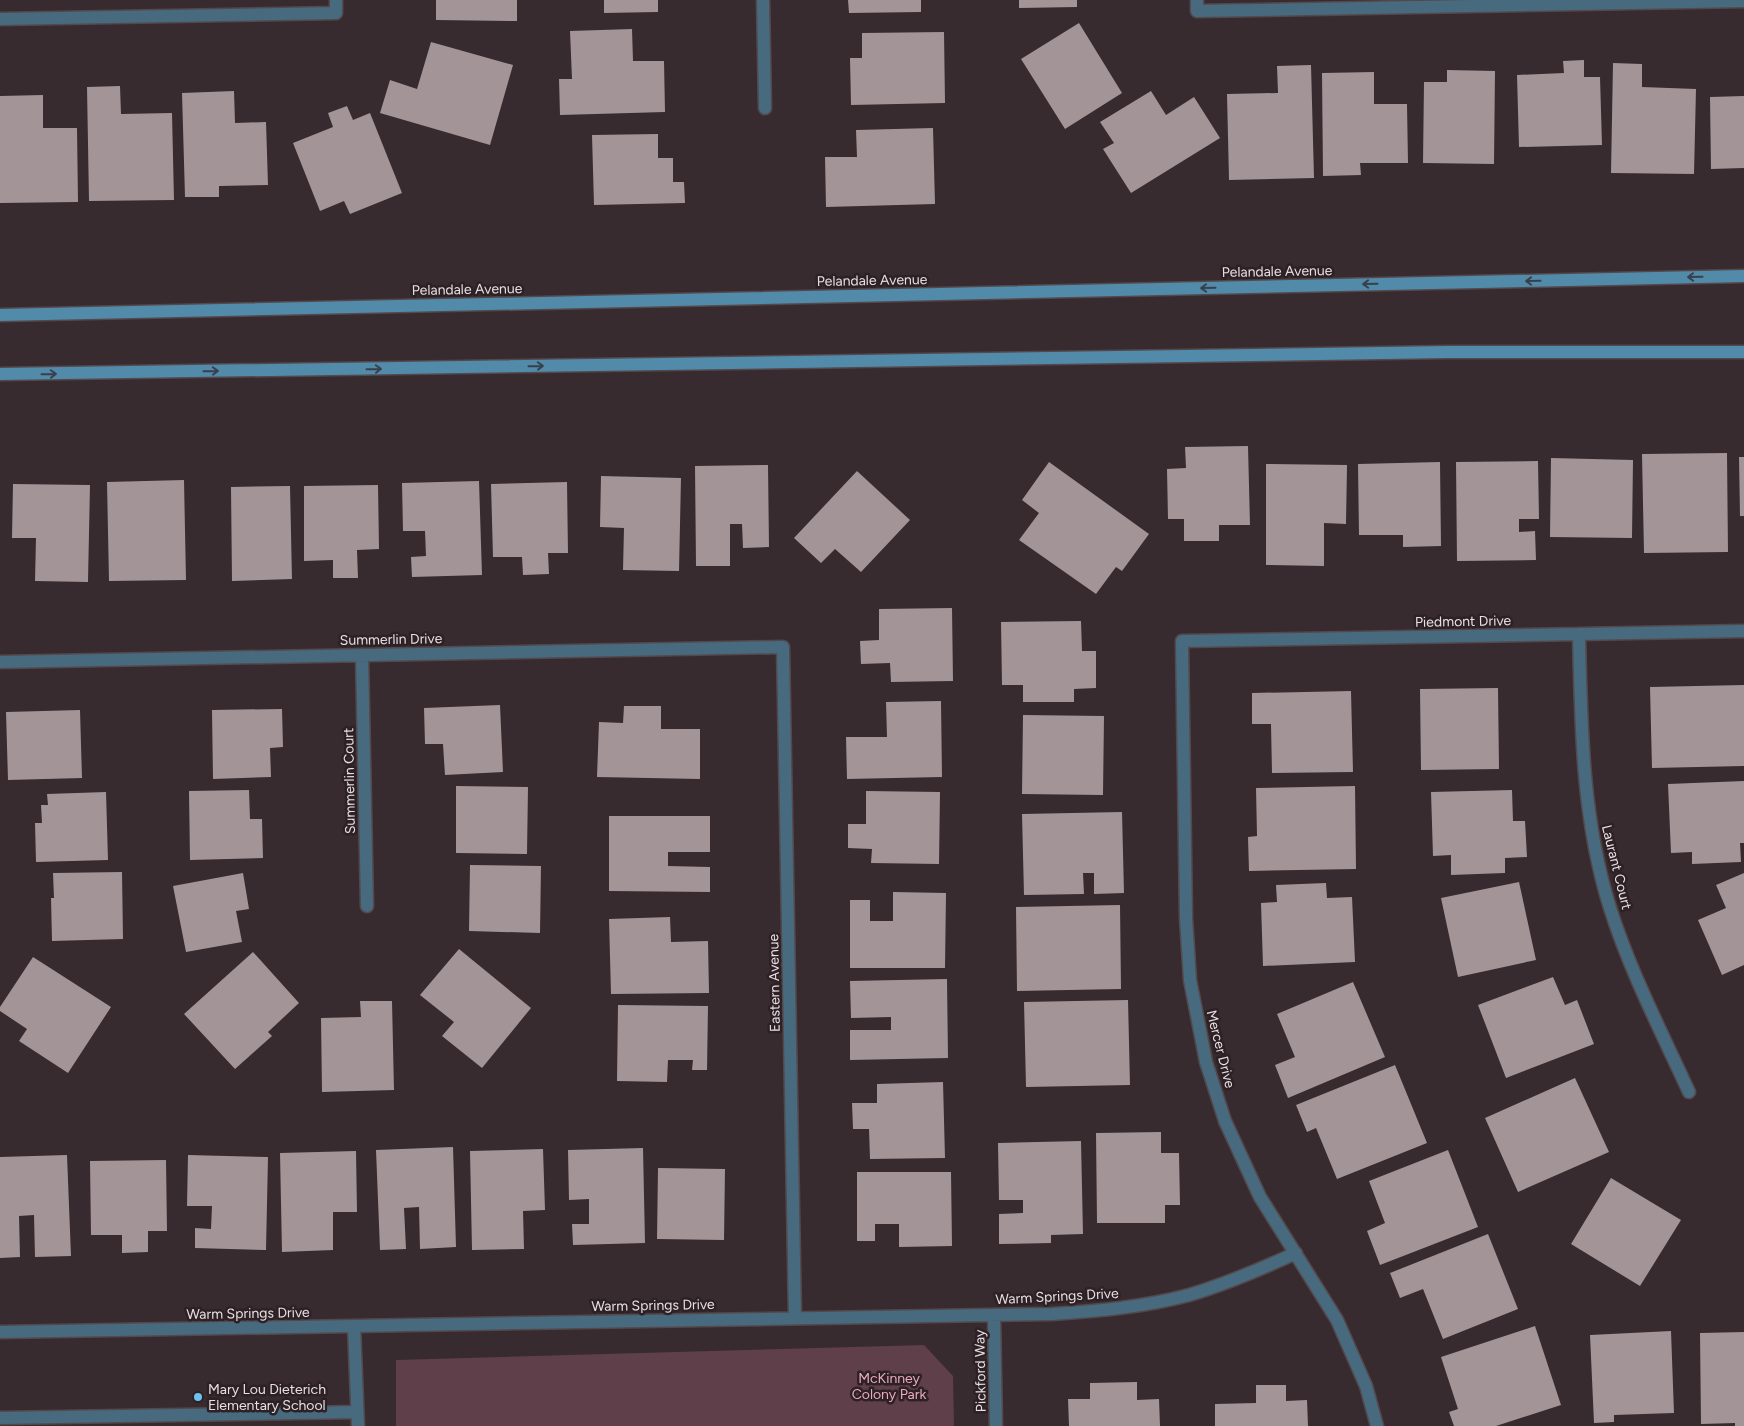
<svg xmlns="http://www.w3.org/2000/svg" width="1744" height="1426" viewBox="0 0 1744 1426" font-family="Figtree,sans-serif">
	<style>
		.green { fill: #5f3f49 }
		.building { fill: #a39498 }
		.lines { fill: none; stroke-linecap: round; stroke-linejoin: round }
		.service-casing { stroke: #53484b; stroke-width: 15 }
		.minor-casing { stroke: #53484b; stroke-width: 15 }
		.secondary-casing { stroke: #53484b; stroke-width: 15 }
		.service { stroke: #476a7e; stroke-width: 12 }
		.minor { stroke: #476a7e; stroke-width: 12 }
		.secondary { stroke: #528aaa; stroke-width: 12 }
		.oneway { stroke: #38404d }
		.poi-dot { fill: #6cc3f2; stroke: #2d2125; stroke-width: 2 }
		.labels { text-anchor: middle; stroke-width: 5; stroke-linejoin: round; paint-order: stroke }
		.street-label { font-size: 14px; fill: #e7dfe1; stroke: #2d2125 }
		.park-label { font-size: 14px; fill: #edaabf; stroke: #2d2125 }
		.poi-label { font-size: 14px; fill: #e7dfe1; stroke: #2d2125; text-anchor: start }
	</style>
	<rect width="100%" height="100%" fill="#372b2f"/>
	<path class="green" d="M924 1345 953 1376 954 1426H396V1360Z"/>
	<path class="building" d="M436 0H517V21L436 20Z
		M604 0H658V12L604 13Z
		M848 0H921V12L849 13Z
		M1019 0H1077V7L1019 8Z
		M1079 23 1122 93 1065 129 1021 59Z
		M632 29 633 61H664L665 112 560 115 559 79H572L570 31Z
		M944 32 945 103 851 105 850 58H862V33Z
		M431 42 513 65 490 145 380 113 390 80 417 89Z
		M1584 60V77H1600L1602 145 1519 147 1517 75 1564 73 1563 61Z
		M1613 63 1642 64V87L1696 89 1694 174 1611 173Z
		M1311 65 1314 178 1229 180 1227 94 1278 93 1277 66Z
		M1447 70 1495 71 1494 164 1423 163 1424 82H1447Z
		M1374 72V104H1407L1408 163H1360L1361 175 1323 176 1322 73Z
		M120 86 121 114 172 113 174 200 89 201 87 87Z
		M234 91 235 123 266 122 268 185 219 186V197H185L182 93Z
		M1151 91 1166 115 1194 97 1220 138 1131 193 1103 149 1114 143 1100 122Z
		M43 95V128H77L78 202 0 203V96Z
		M1744 96V168L1711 169 1710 97Z
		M347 106 353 120 370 113 402 193 350 214 344 201 320 211 293 143 333 127 328 113Z
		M933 128 935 204 826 207 825 157H857L856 130Z
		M658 134V158H673V182H684L685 203 594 205 592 135Z
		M1248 446 1250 525H1219V541H1184V519H1168L1167 469 1186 468 1185 447Z
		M1727 453 1728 552 1644 553 1642 454Z
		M1739 457H1744V516H1740Z
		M1551 458 1633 460 1632 538 1550 537Z
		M1538 461 1539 519H1519V532L1535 531 1536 560 1457 561 1456 462Z
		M1049 462 1149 534 1122 571 1116 567 1096 594 1019 540 1039 513 1022 500Z
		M1440 462 1441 546 1403 547V535H1359L1358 464Z
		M1266 464 1347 465 1346 524 1324 523V566L1266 565Z
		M768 465 769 547 743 548 742 524H730V566H696L695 466Z
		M857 471 910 520 861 572 835 549 821 563 794 538Z
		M601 476 681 478 679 571 623 570 624 528 600 527Z
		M184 480 186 580 109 581 107 482Z
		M479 481 482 575 412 577 411 557 426 556 425 531H403L402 483Z
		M567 482 568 553H548L549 574 523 575 522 557H493L491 484Z
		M13 484 90 485 88 582 35 581 36 538H12Z
		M378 485 379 549 357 550 358 578H333V560L304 561V486Z
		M290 486 292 579 232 581 231 487Z
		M952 608 953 681 891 682 890 663 861 664 860 641 879 640V609Z
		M1081 621 1082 651H1096V688L1074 689V702H1023V685H1002L1001 622Z
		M1744 685V766L1652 768 1650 687Z
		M1498 688 1499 769 1421 770 1420 689Z
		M1351 691 1353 772 1272 773 1271 724H1252V693Z
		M941 701 942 777 847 779 846 737H887L886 702Z
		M500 705 503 772 445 775 443 744H425L424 708Z
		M624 706H661V729H700V779L597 777 599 722 623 723Z
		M282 709 283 747 270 748 271 777 213 779 212 710Z
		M80 710 82 778 8 780 6 712Z
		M1023 715 1104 716 1103 795 1022 794Z
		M1744 781V843H1740L1741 862 1692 864V852L1671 853 1668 784Z
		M456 786 528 787 527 854 456 853Z
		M1355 786 1356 869 1249 871 1248 837 1257 836 1256 788Z
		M249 790 250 819H262L263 858 190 860 189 791Z
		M1512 790 1513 821H1525L1527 857 1505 858V873L1451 875V855L1433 856 1431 792Z
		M866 791 940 792 939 864 871 863 872 849 848 848V824H866Z
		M106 792 108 860 36 862 35 823H42L41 805H48L47 794Z
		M1122 812 1124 893 1094 894V873H1083L1084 894 1024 895 1022 814Z
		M609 816H710V852H668V866L710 867V892L609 891Z
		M470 865 541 866 540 933 469 931Z
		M122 872 123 939 52 941 51 898H54L53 873Z
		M243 873 249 909 236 911 242 942 186 952 173 886Z
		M1744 873V965L1722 975 1698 920 1726 908 1716 885Z
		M1519 882 1536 960 1458 977 1441 898Z
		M1326 883 1327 898 1352 897 1355 962 1263 966 1261 903 1277 902 1276 885Z
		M893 892 946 893 945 968H850V900H870V921H893Z
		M1120 905 1121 989 1017 991 1016 907Z
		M670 917 671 942 708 941 709 993 611 994 609 919Z
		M459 949 531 1008 482 1068 442 1036 454 1022 420 995Z
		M253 952 299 1003 268 1032 272 1036 235 1069 184 1014Z
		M33 957 111 1007 68 1073 19 1041 27 1029 0 1011V1007Z
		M1553 977 1565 1005 1577 1000 1594 1044 1506 1078 1478 1005Z
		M947 979 948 1058 850 1060V1030H891V1017L851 1018 850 981Z
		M1353 982 1385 1057 1288 1098 1275 1065 1295 1057 1277 1014Z
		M1128 1000 1130 1085 1026 1087 1024 1002Z
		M360 1001H392L394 1090 322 1092 321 1018 361 1017Z
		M618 1005 708 1006 707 1070H692L693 1060H668L667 1082 617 1081Z
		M1395 1065 1427 1143 1337 1179 1316 1128 1307 1132 1296 1105Z
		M1575 1078 1609 1152 1518 1192 1485 1118Z
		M943 1082 945 1158 870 1159 869 1129H853L852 1103H877V1084Z
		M1161 1132V1153H1179L1180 1205H1165V1223H1097L1096 1133Z
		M1081 1141 1083 1234 1051 1235V1243L999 1244V1214L1023 1213V1200H999L998 1143Z
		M453 1147 456 1247 420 1249 419 1207 404 1208 406 1249 380 1250 376 1150Z
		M643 1148 645 1243 573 1245 572 1224H589V1199L569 1200 568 1150Z
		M543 1149 545 1210 523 1211 524 1249 472 1250 470 1151Z
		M1448 1150 1478 1227 1380 1265 1367 1231 1385 1223 1369 1181Z
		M356 1151 357 1212H333V1250L282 1252 280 1153Z
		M67 1155 71 1256 35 1257 34 1215 19 1216 20 1257 0 1258V1157Z
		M188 1155 268 1157 266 1250 195 1248V1228L211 1229 212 1206H187Z
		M166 1160 167 1231H148V1252L122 1253V1235H91L90 1161Z
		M658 1168 725 1169 724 1240 657 1239Z
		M857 1172H951L952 1246 899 1247V1224H875V1241H857Z
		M1611 1178 1681 1220 1640 1286 1571 1244Z
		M1488 1234 1518 1309 1443 1339 1423 1289 1400 1298 1390 1273Z
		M1535 1326 1561 1405 1496 1426H1454L1449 1412 1458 1409 1441 1357Z
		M1671 1331 1674 1413 1614 1415V1422L1594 1423 1590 1335Z
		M1744 1332V1426H1735V1423L1701 1424 1700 1333Z
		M1137 1382V1400L1159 1399 1160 1426H1069L1068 1399H1090V1383Z
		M1256 1385H1286V1401L1307 1400 1308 1426H1215V1404L1256 1403Z"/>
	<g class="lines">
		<defs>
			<path id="service" d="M354 1326 358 1426
				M0 1418 357 1412"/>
			<path id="minor" d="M763 0 765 108
				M1197 0V11L1744 1
				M0 19 336 13V0
				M1579 634C1581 726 1582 819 1610 908 1630 971 1661 1031 1689 1092
				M362 655 367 906
				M0 662 783 647 795 1317
				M994 1315 996 1426
				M0 1332 1052 1314C1098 1311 1144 1307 1189 1295 1226 1284 1261 1269 1296 1253
				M1377 1426 1366 1386 1337 1320 1260 1197 1225 1121 1206 1062 1190 980 1186 918 1182 641 1744 631"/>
			<path id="secondary" d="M0 315 1744 276
				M0 374 1447 352H1744"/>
		</defs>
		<use href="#service" class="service-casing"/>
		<use href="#minor" class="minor-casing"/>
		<use href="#secondary" class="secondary-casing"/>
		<use href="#service" class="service"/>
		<use href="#minor" class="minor"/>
		<use href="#secondary" class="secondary"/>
	</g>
	<defs><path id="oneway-shaft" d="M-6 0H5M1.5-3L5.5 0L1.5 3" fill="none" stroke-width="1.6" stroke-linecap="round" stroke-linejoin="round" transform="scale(1.25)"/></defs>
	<g class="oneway">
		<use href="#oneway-shaft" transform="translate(1695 277) rotate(179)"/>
		<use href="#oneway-shaft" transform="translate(1533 281) rotate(179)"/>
		<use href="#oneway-shaft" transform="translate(1370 284) rotate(179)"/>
		<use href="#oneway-shaft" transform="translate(1208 288) rotate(179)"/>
		<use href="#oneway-shaft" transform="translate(536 366) rotate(-1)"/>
		<use href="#oneway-shaft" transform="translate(374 369) rotate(-1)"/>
		<use href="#oneway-shaft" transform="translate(211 371) rotate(-1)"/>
		<use href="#oneway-shaft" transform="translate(49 374) rotate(-1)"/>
	</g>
	<circle class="poi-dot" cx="198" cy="1397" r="5"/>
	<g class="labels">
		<g class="street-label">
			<text transform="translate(1277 271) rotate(-1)" y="5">Pelandale Avenue</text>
			<text transform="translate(872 280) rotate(-1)" y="5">Pelandale Avenue</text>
			<text transform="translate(467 289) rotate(-1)" y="5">Pelandale Avenue</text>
			<text transform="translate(1463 621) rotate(-1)" y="5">Piedmont Drive</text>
			<text transform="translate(391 639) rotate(-1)" y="5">Summerlin Drive</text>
			<text transform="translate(349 781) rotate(-91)" y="5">Summerlin Court</text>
			<text transform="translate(1617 867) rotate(76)" y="5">Laurant Court</text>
			<text transform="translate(774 983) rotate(-91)" y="5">Eastern Avenue</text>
			<text transform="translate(1221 1049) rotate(76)" y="5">Mercer Drive</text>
			<text transform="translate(1057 1296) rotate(-3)" y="5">Warm Springs Drive</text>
			<text transform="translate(653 1305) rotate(-1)" y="5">Warm Springs Drive</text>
			<text transform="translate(248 1313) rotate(-1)" y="5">Warm Springs Drive</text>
			<text transform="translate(980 1371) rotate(-91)" y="5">Pickford Way</text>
		</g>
		<g class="park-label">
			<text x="889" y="1383">McKinney<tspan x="889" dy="16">Colony Park</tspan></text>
		</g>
		<g class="poi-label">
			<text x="208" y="1394">Mary Lou Dieterich<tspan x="208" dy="16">Elementary School</tspan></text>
		</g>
	</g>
</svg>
